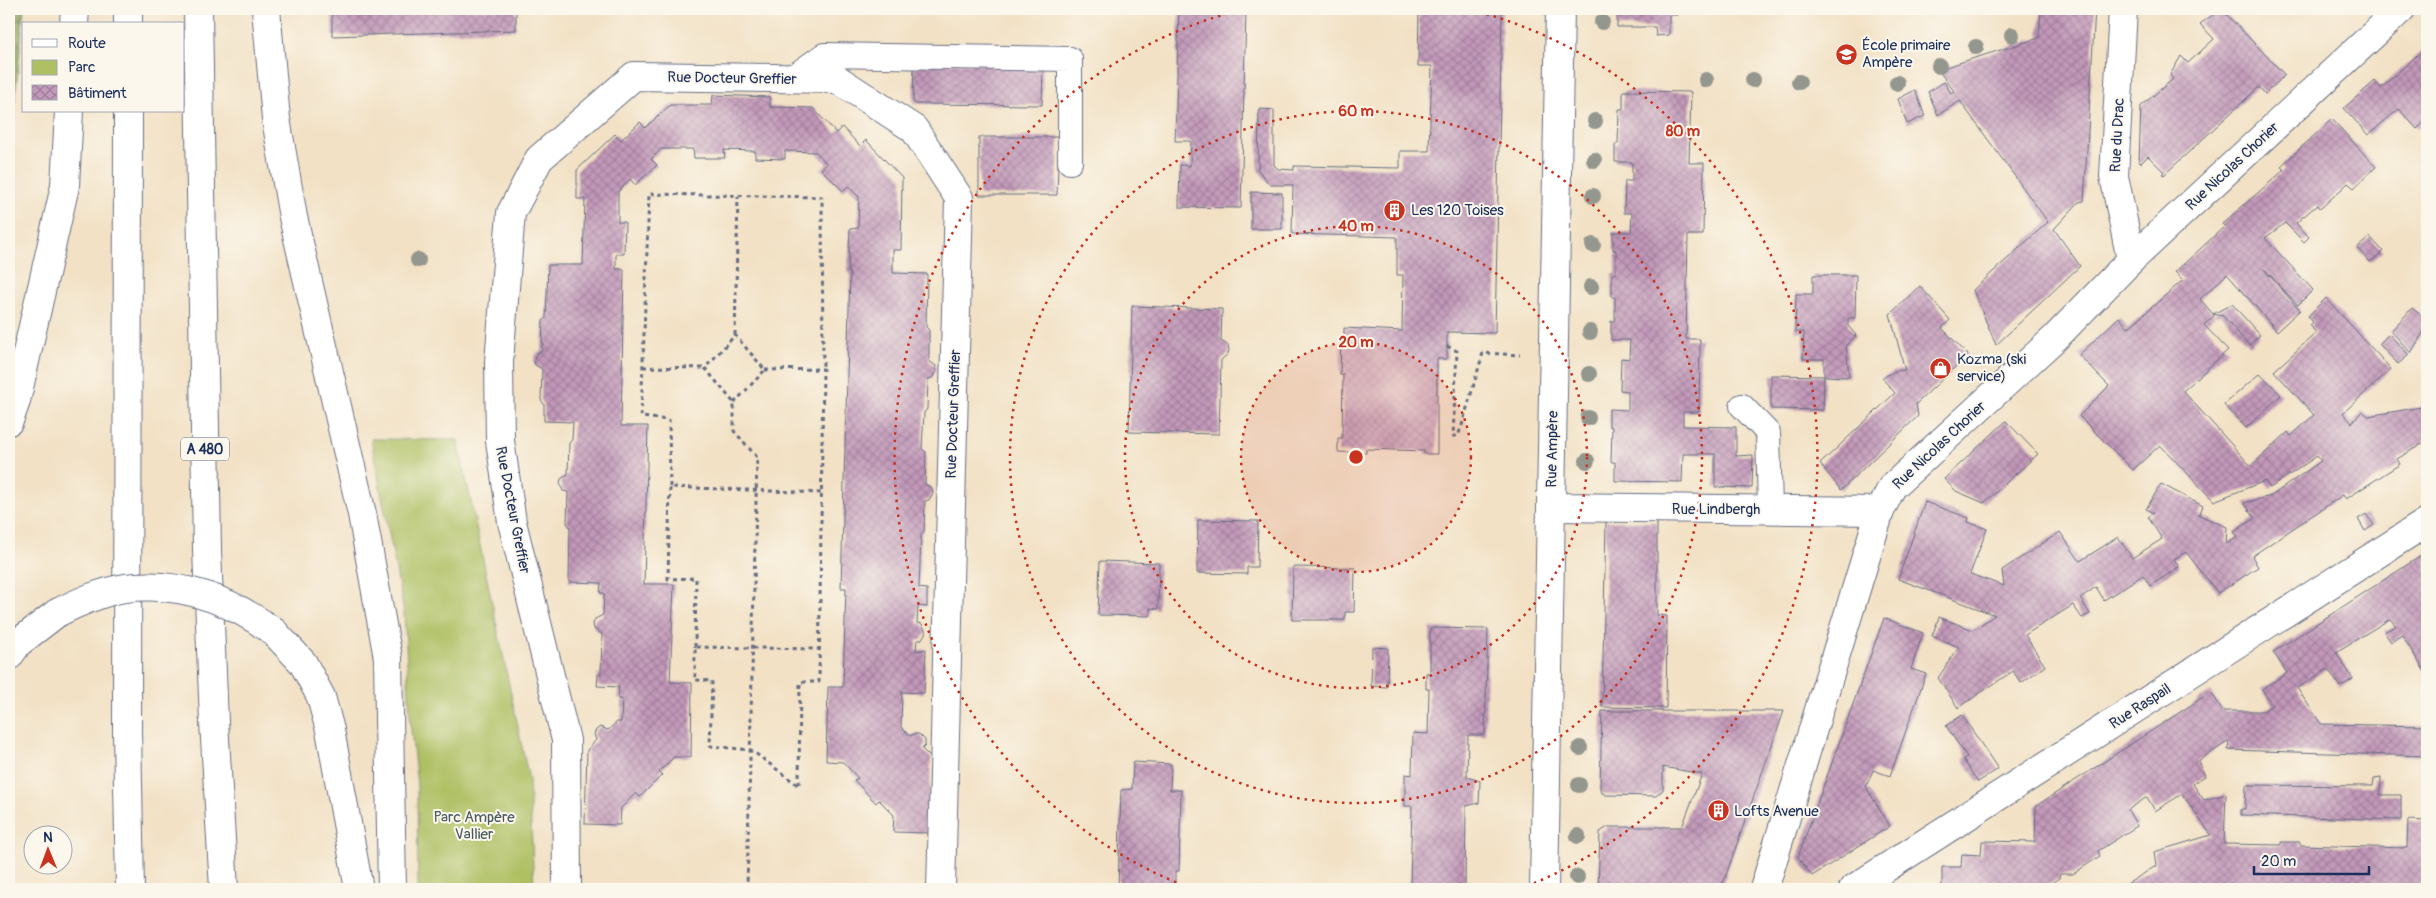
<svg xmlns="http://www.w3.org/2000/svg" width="2436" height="898" viewBox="0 0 2436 898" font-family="Pangolin,sans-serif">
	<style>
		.forest { fill: url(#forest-firs); stroke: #536a5c }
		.park { fill: #afc064; stroke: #657861 }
		.building { fill: url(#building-cross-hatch) }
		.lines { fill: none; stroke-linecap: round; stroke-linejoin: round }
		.lane-casing { stroke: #666d82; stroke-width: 26 }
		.street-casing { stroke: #666d82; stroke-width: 30 }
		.secondary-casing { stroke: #666d82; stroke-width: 30 }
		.highway-casing { stroke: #666d82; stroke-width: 30 }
		.path { stroke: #666d82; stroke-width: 3; stroke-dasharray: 4 4; stroke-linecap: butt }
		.lane { stroke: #fff; stroke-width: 24 }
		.street { stroke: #fff; stroke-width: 28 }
		.secondary { stroke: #fff; stroke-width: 28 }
		.highway { stroke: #fff; stroke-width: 28 }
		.highway-bridge-casing { stroke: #666d82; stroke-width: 30; stroke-linecap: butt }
		.highway-bridge { stroke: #fff; stroke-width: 28 }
		.tree { fill: #94978d }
		.ring { fill: none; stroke: #c8321e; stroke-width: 2.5; stroke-dasharray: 2.5 5 }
		.labels { text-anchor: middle; stroke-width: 4; stroke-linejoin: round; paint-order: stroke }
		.shield { fill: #fbf7ec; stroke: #5e6b89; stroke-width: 1 }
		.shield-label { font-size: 14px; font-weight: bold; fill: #1b2f5e }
		.poi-label { font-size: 15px; fill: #1b2f5e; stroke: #fbf7ec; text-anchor: start }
		.street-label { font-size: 15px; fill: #1b2f5e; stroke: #fbf7ec }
		.park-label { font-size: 15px; fill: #475a60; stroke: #fbf7ec }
		.centre { fill: #c8321e; stroke: #fbf7ec; stroke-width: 2.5 }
		.ring-label { font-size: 15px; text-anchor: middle; font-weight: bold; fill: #c8321e; stroke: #fbf7ec; stroke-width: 4; stroke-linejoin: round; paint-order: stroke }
	</style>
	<defs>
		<pattern id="forest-firs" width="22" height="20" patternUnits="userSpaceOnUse" patternTransform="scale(1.25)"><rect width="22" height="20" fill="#8ba65a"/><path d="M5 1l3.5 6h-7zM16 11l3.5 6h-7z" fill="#71884e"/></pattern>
		<pattern id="building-cross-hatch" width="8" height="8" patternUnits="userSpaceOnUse" patternTransform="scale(1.25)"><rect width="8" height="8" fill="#c399b9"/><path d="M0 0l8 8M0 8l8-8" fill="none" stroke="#9e7d9a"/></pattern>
	</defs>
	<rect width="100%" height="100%" fill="#fbf7ec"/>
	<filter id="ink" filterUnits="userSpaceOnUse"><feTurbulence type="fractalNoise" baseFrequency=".02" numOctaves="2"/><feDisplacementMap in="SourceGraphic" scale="10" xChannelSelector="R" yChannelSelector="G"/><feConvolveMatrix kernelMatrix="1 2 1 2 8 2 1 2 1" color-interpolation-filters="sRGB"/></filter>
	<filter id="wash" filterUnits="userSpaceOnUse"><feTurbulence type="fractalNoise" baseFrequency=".0096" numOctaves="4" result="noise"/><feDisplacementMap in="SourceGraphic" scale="20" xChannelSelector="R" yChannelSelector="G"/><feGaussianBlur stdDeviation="1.12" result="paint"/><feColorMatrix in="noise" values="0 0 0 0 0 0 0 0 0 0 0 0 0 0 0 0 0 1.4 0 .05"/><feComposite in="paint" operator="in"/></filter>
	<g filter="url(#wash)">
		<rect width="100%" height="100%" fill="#f2e1c5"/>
		<path class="forest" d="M9 9H24L9 160Z"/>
		<path class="park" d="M371 439 458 440 529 780 534 889H418L417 785 411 730 404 612Z"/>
		<g id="blocks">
			<path class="building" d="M332 9H516V30L332 36Z
				M1179 9H1246L1241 208 1179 207 1180 165 1190 166 1191 141H1175Z
				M1419 9H1502L1495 333 1447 332V359H1437V454H1424V451L1366 449V453L1338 452V438H1342L1343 375H1340L1341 339 1344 340V328L1402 331 1403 275H1397V237L1292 234 1293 185H1270L1258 170 1259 109 1274 110V165L1278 169 1294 170V166L1400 168V151H1429L1432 66H1418Z
				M1617 9H1676L1677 15H1669V35L1656 36 1655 27H1617Z
				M2041 9H2095L2084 201 2079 202 2054 229 2080 266 1996 345 1973 290 2048 222 1960 101 1938 115 1928 92 1944 82 1951 93 1954 91 1939 71 1946 67 2039 38Z
				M2221 9 2285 75 2265 94 2259 87 2164 175 2162 174 2164 172 2148 156 2141 163 2139 162 2141 106 2173 79 2170 75 2181 56 2188 63 2214 39 2200 24Z
				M2427 46V120L2417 129 2399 109 2368 135 2344 108 2375 81 2381 88Z
				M914 63 1043 64 1042 105 916 104 913 102Z
				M1915 90 1925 116 1907 124 1898 99Z
				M1623 91 1691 92 1689 163H1704L1703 235H1688L1686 339H1700L1699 412H1683V426L1736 427V456L1753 455 1752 488 1715 487V454H1683L1682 482 1615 481V462H1611L1612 427 1609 426V409L1628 410V391L1620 390 1621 358 1629 359 1630 340H1611V321H1615V297H1612V274H1616V250H1613V232H1631L1632 213H1624L1625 181H1632V162H1615V144H1618L1619 109H1623Z
				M713 95 770 97V107L813 108 836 133 842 127 860 146 866 140 902 178 901 250H893V273L927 274 926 327 929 330V361L936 366V371L932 378 928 379 927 409 924 413 922 449 926 452 925 484 932 488 933 493 929 500 925 501 924 531 921 535 919 588 927 589V607L918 606 917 623 922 624 926 632 921 640H917L916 651 926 649 924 693 902 692 901 727 910 736 914 734H919L925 740V746L922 749 931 758 929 833 893 832 894 815 879 800 876 803 854 780 858 778 843 762 826 761 828 687H843L846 588H841L850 273 848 272 850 229 858 228 859 197 848 186 843 191 821 169 827 164 816 152 785 151V159L755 158V151L724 150 725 158H694L693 149H661L651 159 657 165 635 185 630 179 618 192V222H625L624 254H616V269H624L621 426H648L644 584H674L670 682 692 683 691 757H674L659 772 662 775 640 797 636 793 621 808 620 825 585 824 587 750 596 740 594 734 596 730 600 727 608 730 617 722H621L622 699H618L619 687 597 686 598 674H601L602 634 594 629 593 624 595 619 603 615 604 593H600L601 583 569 582 570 527 567 523 568 492 563 491 560 483 561 479 568 474 569 443 572 440 573 422 544 421V404L541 400 542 369 535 365 534 360 537 353 542 351 543 321 546 318 548 265H583L585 199H577V170L615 134 621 140 640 122 645 128 670 105H712Z
				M2332 119 2376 167 2354 188 2348 183 2320 209 2317 205 2296 223 2309 237 2304 242 2285 223 2265 238 2313 290 2298 305 2264 269 2300 310 2277 331 2227 274 2200 299 2213 314 2232 304 2260 335 2249 345 2223 316 2213 314 2214 316 2204 325 2228 350 2183 391 2251 466 2288 432 2291 436 2314 415 2274 371 2316 333 2310 325 2313 322 2308 316 2326 298 2391 369 2343 413 2352 423 2362 411 2368 416 2427 406V441L2397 459 2400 464 2346 499 2343 495 2252 556 2258 567 2218 593 2186 552 2174 559 2179 567 2150 586 2143 575 2104 600 2096 587 2080 598 2090 614 2082 618 2073 605 2025 635 2045 666 2021 683 2013 671 1958 708 1938 678 1959 647 1932 636 1939 617 1973 630 1995 615 1898 579 1925 502 1969 518 1968 522 1987 529 1970 574 2004 586 2002 570 2060 532 2080 561 2118 537 2132 558 2162 539 2148 517 2153 513 2146 509 2161 484 2203 506 2199 515 2227 527 2226 544 2238 537 2234 532 2255 518 2244 503 2271 496 2321 461 2317 456 2270 488 2265 481 2214 501 2160 445 2133 470 2079 416 2109 386 2079 355 2119 317 2128 328 2183 280 2175 272 2225 226 2222 224 2284 170 2281 166Z
				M979 137H1059L1057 195H979Z
				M1251 192 1282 193V229H1251Z
				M2370 237 2383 251 2370 262 2357 248Z
				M1813 275H1856L1855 318H1848V326L1856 335 1846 345 1849 377 1824 376V359H1803L1804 332H1795L1796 294H1813Z
				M1920 286 1950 320 1942 328 1968 355 1916 404 1918 416 1841 490 1820 464 1895 393 1882 378 1895 371 1905 370 1890 314Z
				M1132 306 1222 309 1221 341 1228 345 1229 350 1228 354 1221 360 1219 434 1129 432Z
				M2412 308 2427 320V326L2411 353 2391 331Z
				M2389 334 2409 355 2398 364 2379 344Z
				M2260 373 2281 395 2246 428 2224 405Z
				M1771 375 1824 376 1823 410 1771 409Z
				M2006 421 2038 454 1984 503 1956 491 1944 479Z
				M2366 514 2374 525 2365 531 2358 519Z
				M1198 520 1258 521 1257 567H1247V574L1197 573Z
				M1606 521 1657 522V615L1667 616 1666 708 1602 707Z
				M2427 552V675L2402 635 2391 642 2384 632 2396 626 2390 619 2336 652 2353 679 2340 687 2328 669 2297 688 2321 724 2427 726V756L2228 750 2229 741 2198 761 2205 776 2193 784 2204 800 2226 794 2224 844 2281 845V842H2300V845L2407 848 2408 820 2426 821 2427 889H2119L2156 866 2154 852 2211 835 2182 794 2155 811 2147 797 2128 810 2137 826 2098 851 2100 856 2073 874H2060L2059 878 2043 889H1942V867H1961L1962 854 1981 855 1982 841 2035 842 2036 806 2211 692 2223 711H2263L2272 705 2262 689 2287 673 2273 652Z
				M1100 561 1159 563 1158 609 1150 608V616L1098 615Z
				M1293 567 1355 568 1354 612H1345V620H1292Z
				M1884 618 1923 633 1911 669 1926 674 1890 776 1873 770 1866 787 1890 826 1812 876 1798 857Z
				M1430 628 1488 629 1485 735H1468L1467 777 1480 781 1479 803 1466 806 1465 889H1410L1412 806H1405V774L1412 775 1413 733 1428 734 1429 689H1426V673H1430Z
				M1372 647 1388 648 1387 687 1371 686Z
				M1602 711H1784L1721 889H1598L1600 832 1608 827H1682L1702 774 1663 767V790L1656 796 1606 795 1602 793 1600 789Z
				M1962 715 1998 769 1978 782 1963 759 1967 757 1946 726Z
				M1133 762 1171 764 1170 790H1181L1179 871H1175V889H1118L1121 790 1132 789Z
				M2381 778 2380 795H2401V820L2241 815V809H2245L2246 785 2373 786 2374 779Z"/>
		</g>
	</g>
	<g filter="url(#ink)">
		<use href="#blocks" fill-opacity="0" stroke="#666d82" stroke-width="1"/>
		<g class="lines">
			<defs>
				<path id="lane" d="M790 79 824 55 1070 59V162
					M1742 406 1768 433 1770 509"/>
				<path id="street" d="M2123 9 2114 176 2131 260
					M1551 507 1880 511
					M567 889 566 740 512 522 500 441 499 362 511 213 539 159 634 76 837 79 914 129 959 198 941 889
					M1853 889 2427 522"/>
				<path id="secondary" d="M1544 889 1560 9
					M1764 889 1880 511 1892 487 2055 338 2131 260 2401 9"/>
				<path id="highway" d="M198 9 207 550 214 722 224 889
					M266 9 276 119 293 217 362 514 388 658 392 889
					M74 24 75 9
					M128 24V9
					M128 111 127 731 130 889
					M9 421 16 401 65 186 69 111
					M274 632 303 663 321 697 330 730 359 889
					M9 656 18 643 57 613"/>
			</defs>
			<use href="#lane" class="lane-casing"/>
			<use href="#street" class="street-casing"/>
			<use href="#secondary" class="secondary-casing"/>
			<use href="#highway" class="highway-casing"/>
			<path class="path" d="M9 21V9
				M735 335 738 197
				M1447 346 1457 351 1453 436H1458L1462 425 1483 353 1520 355
				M643 367 705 368
				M765 370 823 369 819 682H800L799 786 751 750 710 746 712 681 695 680V647L820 649
				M734 403 765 370 735 335 705 368 734 403V431L757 457 747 889
				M670 487 669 420 641 417 649 194 822 197 823 369
				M695 647 696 578 668 579 670 487 822 493"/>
			<use href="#lane" class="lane"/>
			<use href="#street" class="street"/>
			<use href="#secondary" class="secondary"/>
			<use href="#highway" class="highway"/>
			<defs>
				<path id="highway-bridge" d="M57 613C79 602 101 592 125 588 180 581 231 600 274 632"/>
			</defs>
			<use href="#highway-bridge" class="highway-bridge-casing"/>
			<use href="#highway-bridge" class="highway-bridge"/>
		</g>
		<g class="tree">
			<circle cx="1602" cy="22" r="8"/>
			<circle cx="2012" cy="35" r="8"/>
			<circle cx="1976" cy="47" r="8"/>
			<circle cx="1939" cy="66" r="8"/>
			<circle cx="1706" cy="80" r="8"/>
			<circle cx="1753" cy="80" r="8"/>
			<circle cx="1799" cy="82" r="8"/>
			<circle cx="1897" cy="83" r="8"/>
			<circle cx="1595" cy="121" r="8"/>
			<circle cx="1594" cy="160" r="8"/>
			<circle cx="1593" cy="196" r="8"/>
			<circle cx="1593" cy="245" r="8"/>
			<circle cx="418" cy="260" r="8"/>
			<circle cx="1591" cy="287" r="8"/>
			<circle cx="1590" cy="332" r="8"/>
			<circle cx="1589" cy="374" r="8"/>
			<circle cx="1588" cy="418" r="8"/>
			<circle cx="1587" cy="461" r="8"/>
			<circle cx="1580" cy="748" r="8"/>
			<circle cx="1579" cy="785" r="8"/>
			<circle cx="1578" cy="836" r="8"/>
			<circle cx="1577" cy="877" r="8"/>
		</g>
	</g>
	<circle cx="1356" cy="457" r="115" fill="#c8321e" fill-opacity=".12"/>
	<g class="ring">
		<circle cx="1356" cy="457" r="115"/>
		<circle cx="1356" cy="457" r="231"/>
		<circle cx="1356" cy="457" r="346"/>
		<path d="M1190 888A462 462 0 0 1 1240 10M1472 10A462 462 0 0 1 1522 888"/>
	</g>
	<defs>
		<symbol id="school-disc" viewBox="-11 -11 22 22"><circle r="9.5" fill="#c8321e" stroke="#fbf7ec"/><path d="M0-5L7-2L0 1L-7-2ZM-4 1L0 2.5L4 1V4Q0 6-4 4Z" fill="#fff"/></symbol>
		<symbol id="building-disc" viewBox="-11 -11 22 22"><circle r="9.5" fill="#c8321e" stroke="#fbf7ec"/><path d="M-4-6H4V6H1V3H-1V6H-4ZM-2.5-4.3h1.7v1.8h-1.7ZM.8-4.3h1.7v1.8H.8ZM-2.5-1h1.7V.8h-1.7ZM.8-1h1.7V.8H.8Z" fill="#fff"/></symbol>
		<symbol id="shop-disc" viewBox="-11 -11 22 22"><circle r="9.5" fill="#c8321e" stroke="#fbf7ec"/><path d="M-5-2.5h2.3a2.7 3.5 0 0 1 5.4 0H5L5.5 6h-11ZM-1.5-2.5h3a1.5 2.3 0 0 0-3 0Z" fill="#fff"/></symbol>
	</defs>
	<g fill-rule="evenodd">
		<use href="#school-disc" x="1834" y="42" width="25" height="25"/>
		<use href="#building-disc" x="1382" y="198" width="25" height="25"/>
		<use href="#shop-disc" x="1928" y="356" width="25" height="25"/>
		<use href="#building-disc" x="1706" y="798" width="25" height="25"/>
	</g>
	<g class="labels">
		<rect class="shield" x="181" y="437.5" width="48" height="23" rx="4"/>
		<g class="shield-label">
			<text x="205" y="454">A 480</text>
		</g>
		<g class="poi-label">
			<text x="1862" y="50">École primaire<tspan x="1862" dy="17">Ampère</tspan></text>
			<text x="1411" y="215">Les 120 Toises</text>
			<text x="1957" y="364">Kozma (ski<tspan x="1957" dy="17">service)</tspan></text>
			<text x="1734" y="816">Lofts Avenue</text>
		</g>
		<g class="street-label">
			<text transform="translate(732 78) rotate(1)" y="5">Rue Docteur Greffier</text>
			<text transform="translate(2117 135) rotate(-87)" y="5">Rue du Drac</text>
			<text transform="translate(2232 166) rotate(-43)" y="5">Rue Nicolas Chorier</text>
			<text transform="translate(953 414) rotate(-88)" y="5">Rue Docteur Greffier</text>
			<text transform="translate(1939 445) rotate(-43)" y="5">Rue Nicolas Chorier</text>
			<text transform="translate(1552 449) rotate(-89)" y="5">Rue Ampère</text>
			<text x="1716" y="514">Rue Lindbergh</text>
			<text transform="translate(513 510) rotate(79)" y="5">Rue Docteur Greffier</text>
			<text transform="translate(2140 706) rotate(-33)" y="5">Rue Raspail</text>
		</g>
		<g class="park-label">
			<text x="474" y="822">Parc Ampère<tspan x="474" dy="17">Vallier</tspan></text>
		</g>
	</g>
	<circle cx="1356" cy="457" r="8" class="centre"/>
	<g class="ring-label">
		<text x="1356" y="116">60 m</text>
		<text x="1683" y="136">80 m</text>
		<text x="1356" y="231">40 m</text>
		<text x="1356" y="347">20 m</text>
	</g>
	<rect width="2436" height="898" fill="none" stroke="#fbf7ec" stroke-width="30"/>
	<rect x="22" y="22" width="162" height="90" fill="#fbf7ec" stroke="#a1a7b3"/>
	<rect x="32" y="39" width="25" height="8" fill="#ffffff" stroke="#a1a7b3"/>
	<text x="68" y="48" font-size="15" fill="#1b2f5e">Route</text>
	<rect x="32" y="60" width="25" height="15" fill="#afc064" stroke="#a1a7b3"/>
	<text x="68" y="72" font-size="15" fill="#1b2f5e">Parc</text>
	<rect x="32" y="85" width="25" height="15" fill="url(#building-cross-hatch)" stroke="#a1a7b3"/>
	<text x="68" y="98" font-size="15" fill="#1b2f5e">Bâtiment</text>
	<g transform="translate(48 850) rotate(359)"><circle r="24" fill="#fbf7ec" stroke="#a1a7b3"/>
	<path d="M0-4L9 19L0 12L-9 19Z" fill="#c8321e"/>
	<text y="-8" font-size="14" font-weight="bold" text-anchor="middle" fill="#1b2f5e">N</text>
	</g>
	<path d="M2254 866v8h115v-8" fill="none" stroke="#1b2f5e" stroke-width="2.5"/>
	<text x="2261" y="866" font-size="15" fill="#1b2f5e" stroke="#fbf7ec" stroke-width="4" paint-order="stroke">20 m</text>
</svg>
